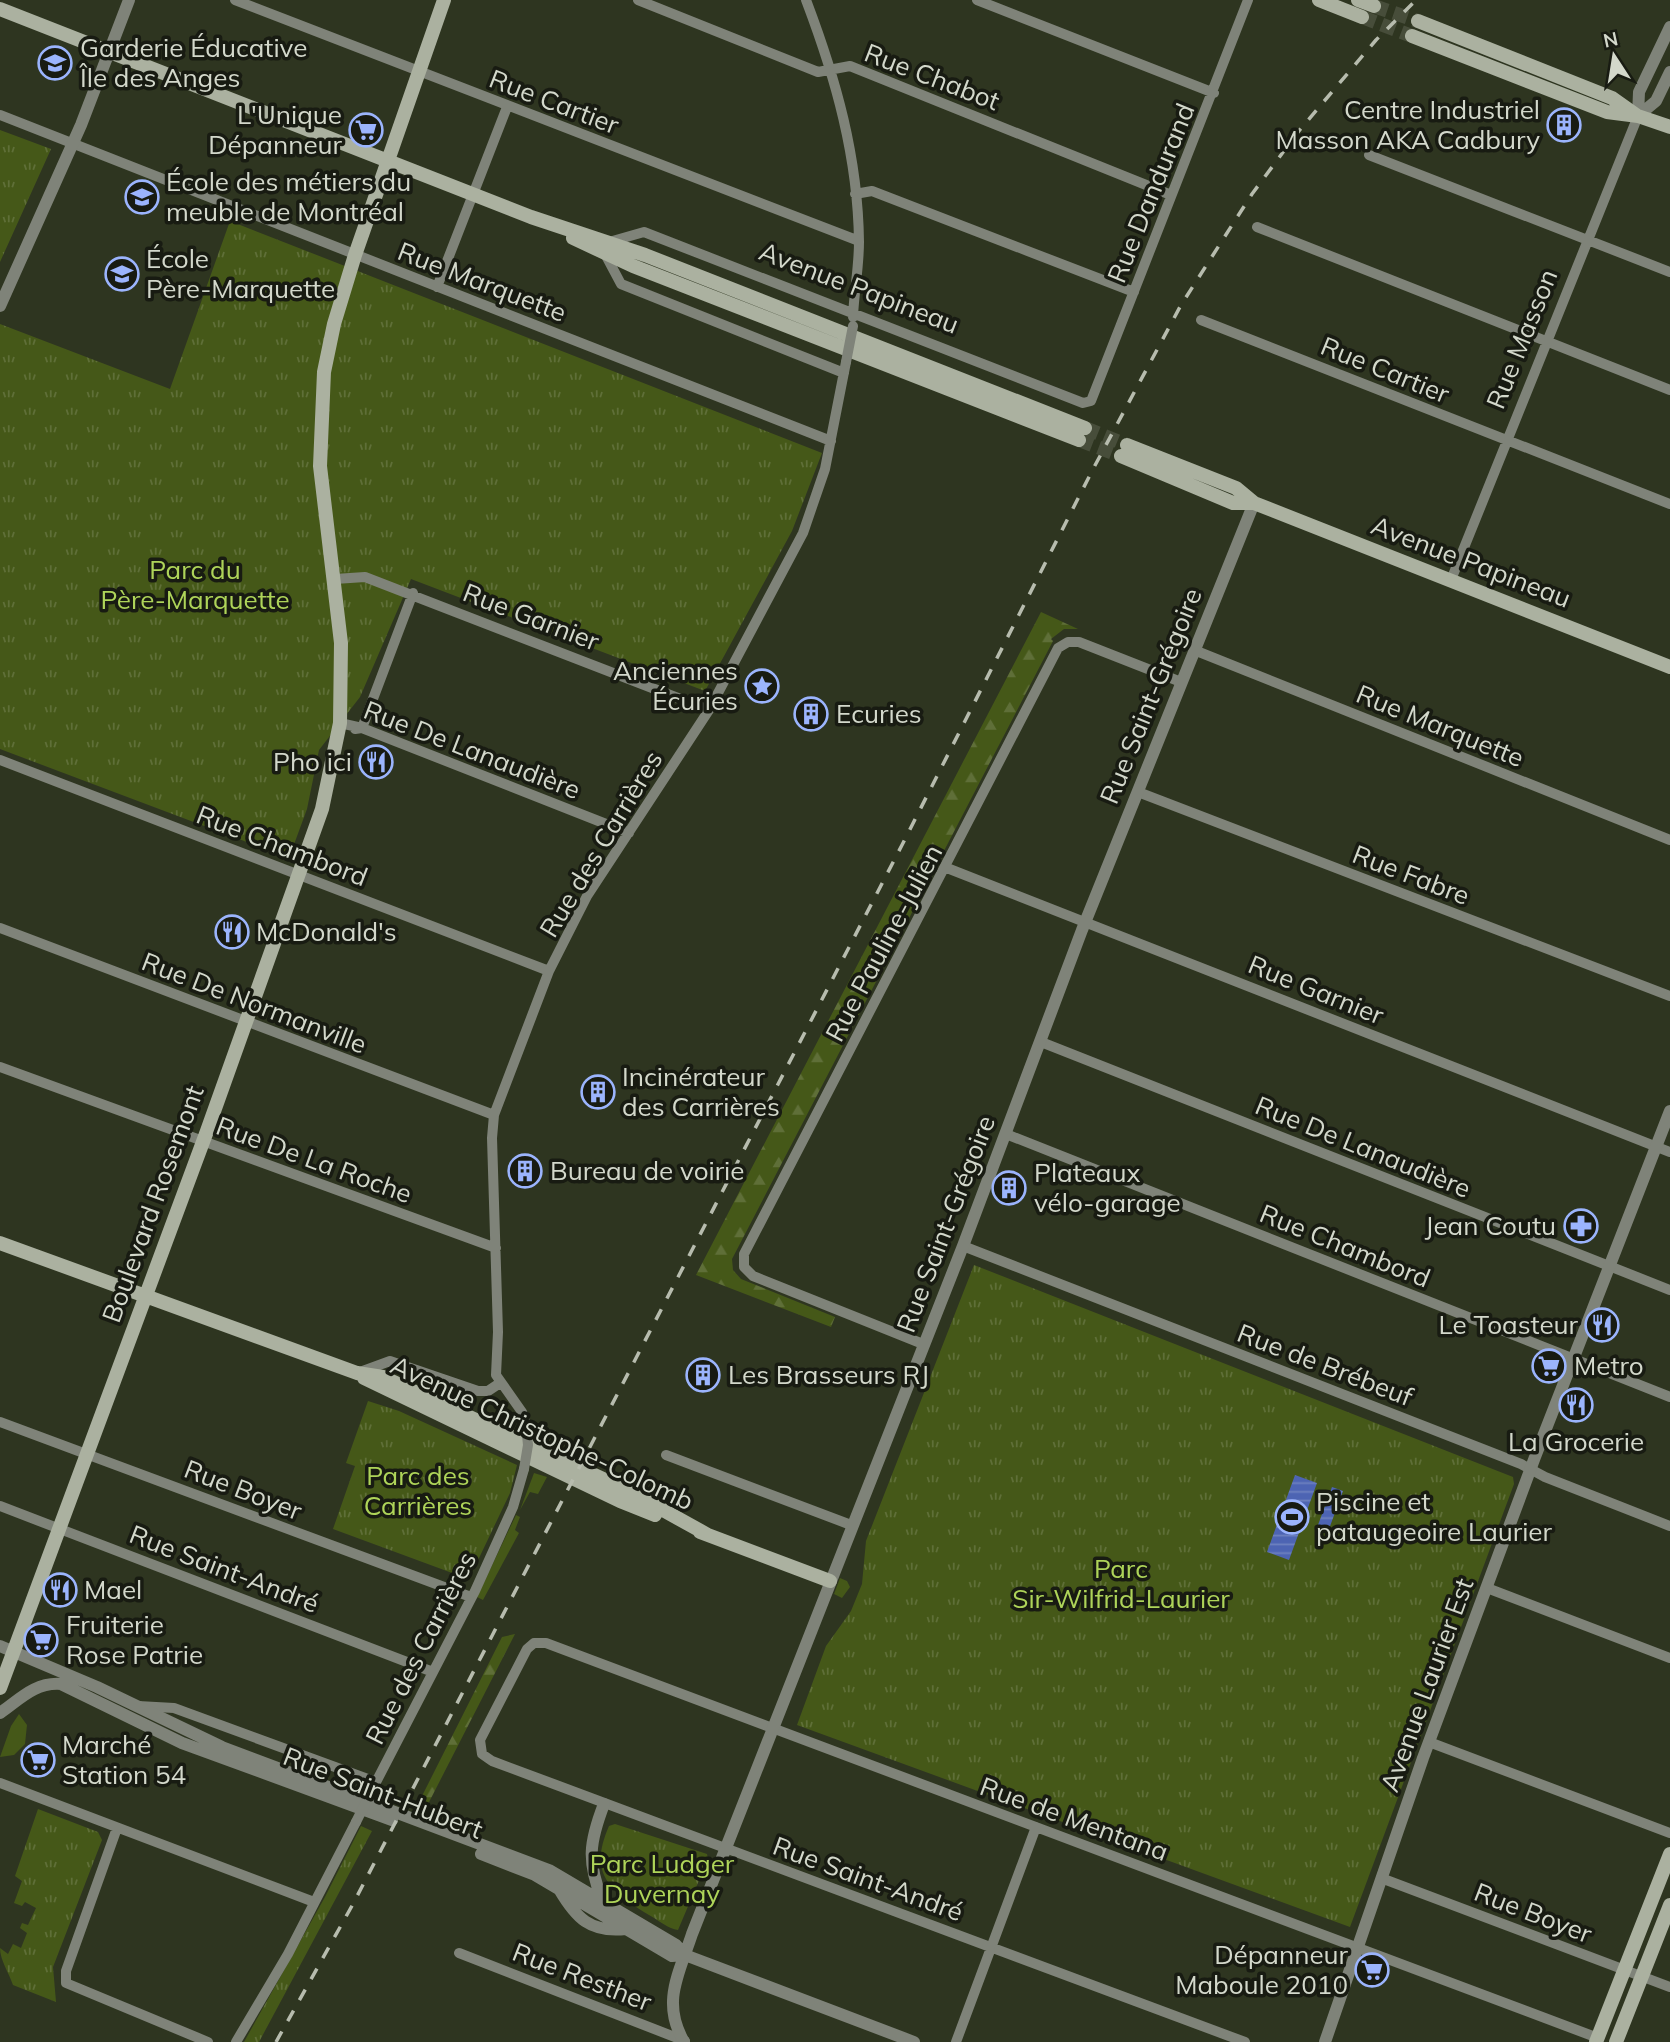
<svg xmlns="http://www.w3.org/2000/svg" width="1670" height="2042" viewBox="0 0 1670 2042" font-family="Mulish,sans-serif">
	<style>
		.grass { fill: #455818 }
		.forest { fill: url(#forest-firs) }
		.park { fill: url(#park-tufts) }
		.water { fill: url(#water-rules) }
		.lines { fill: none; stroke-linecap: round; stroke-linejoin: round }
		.secondary-tunnel { stroke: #474d3a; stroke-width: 14; stroke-dasharray: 14 7; stroke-linecap: butt }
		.minor { stroke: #7f8379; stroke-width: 10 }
		.tertiary { stroke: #7f8379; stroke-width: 12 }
		.secondary { stroke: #abb1a0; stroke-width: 14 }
		.rail { stroke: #b7bcae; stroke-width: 3.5; stroke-dasharray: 12 12; stroke-linecap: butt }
		.minor-bridge { stroke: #7f8379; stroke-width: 10 }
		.labels { text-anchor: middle; stroke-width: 7; stroke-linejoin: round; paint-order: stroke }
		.poi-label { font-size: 26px; fill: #d3d8cb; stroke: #181b12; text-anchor: start }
		.street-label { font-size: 26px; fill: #d3d8cb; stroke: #181b12 }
		.park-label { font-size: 26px; fill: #aed459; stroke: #181b12 }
	</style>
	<defs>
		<pattern id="forest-firs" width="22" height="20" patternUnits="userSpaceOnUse" patternTransform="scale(1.75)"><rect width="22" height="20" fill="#455818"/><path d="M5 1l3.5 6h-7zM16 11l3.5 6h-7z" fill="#5f6f38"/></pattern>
		<pattern id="park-tufts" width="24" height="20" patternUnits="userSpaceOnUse" patternTransform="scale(1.75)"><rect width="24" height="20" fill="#455818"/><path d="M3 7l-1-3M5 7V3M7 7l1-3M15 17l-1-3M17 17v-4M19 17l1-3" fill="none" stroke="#5f6f38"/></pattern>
		<pattern id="water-rules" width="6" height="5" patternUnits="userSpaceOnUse" patternTransform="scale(1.75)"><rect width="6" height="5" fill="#4d64b3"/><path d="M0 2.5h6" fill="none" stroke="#6e81bf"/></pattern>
	</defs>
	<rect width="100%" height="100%" fill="#2e3520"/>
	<path class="grass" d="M534 1473 547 1477 538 1494 530 1492 520 1510Z
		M516 1515 520 1517 515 1530 519 1533 483 1600 477 1597Z
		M840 1578 847 1581 850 1587 842 1598 834 1594Z
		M19 1714 27 1725 25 1744 14 1755 0 1757 11 1726Z"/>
	<path class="forest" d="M1041 612 1078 629H1064L1051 639 1053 641 732 1259 733 1270 741 1279 835 1317 831 1327 696 1275Z
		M515 1634 426 1808 418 1804 502 1637Z"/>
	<path class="park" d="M0 130 51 149 0 262Z
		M230 221 822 453 792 531 705 691 411 579 360 697 319 750 307 809 289 858 0 749V324L170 389Z
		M974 1265 1513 1477 1514 1484 1350 1927 797 1725 826 1646 851 1611 862 1584 866 1541Z
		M368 1401 399 1411 517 1465 510 1493 470 1577H463L333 1529 355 1466 346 1463Z
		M38 1809 98 1832 102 1840 53 1967 56 2002 13 1985C9 1973 0 1960 0 1948L8 1954 13 1944 21 1948 27 1933 20 1928 22 1923 28 1925 36 1908 25 1902 22 1906 14 1903 22 1881 15 1876Z
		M615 1824 707 1854 708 1859 678 1930C669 1929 658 1920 649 1915 609 1890 588 1874 609 1826Z
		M361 1826 372 1831 259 2042H244L325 1897Z"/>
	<path class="water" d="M1295 1475 1317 1483 1289 1560 1267 1552Z
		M1332 1487 1343 1491 1329 1529 1318 1525Z"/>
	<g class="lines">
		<path class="secondary-tunnel" d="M1374 6 1418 21
			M1362 17 1412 36
			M1085 428 1127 445
			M1079 440 1121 456"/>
		<path class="minor" d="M235 0 859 241
			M638 0 818 72 850 66 1171 195
			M806 0C836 79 858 157 859 242 859 267 854 292 853 317
			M977 0 1214 93
			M0 115 831 441
			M1369 155 1670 272
			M855 194 872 191 1134 292
			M1257 227 1670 390
			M609 242 644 232 1083 403 1091 401 1248 0
			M605 254 621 284 844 373
			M437 287 507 107
			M1201 320 1670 504
			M335 579 365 577 709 710
			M1451 580 1638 116
			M1194 650 1670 840
			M340 723 362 728 629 833
			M355 729 362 728 365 720 413 593
			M0 760 549 971
			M1138 792 1670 996
			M947 868 1670 1152
			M0 928 494 1115
			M1041 1042 1670 1290
			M0 1067 496 1248
			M1006 1134 1670 1397
			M963 1246 1521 1464 1545 1477 1670 1526
			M923 1344 753 1276 744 1267V1254L1058 648 1068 642H1079L1181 682
			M360 1372 390 1361 478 1391H488L500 1383
			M0 1422 471 1597
			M526 1425 522 1412 496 1375 498 1332 492 1138 494 1115 549 971 587 896 709 710 803 533 825 469 846 362
			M666 1455 851 1525
			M0 1506 433 1672
			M1487 1588 1670 1658
			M138 1706 174 1708 376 1782
			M1429 1742 1670 1833
			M0 1783 314 1902
			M374 1786 475 1591 513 1507 524 1469
			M117 1828 66 1971V1983L208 2042
			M1381 1878 1670 1987
			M459 1953 685 2041
			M236 2042 288 1954 356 1822
			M956 2042 1036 1827
			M1245 2042 492 1761 482 1754 480 1740 527 1649 534 1643H546L1598 2038"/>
		<path class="tertiary" d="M1638 116 1639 92 1670 27
			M1638 116 1656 101 1670 72
			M0 306 81 125 129 0
			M0 1646 97 1687 222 1747 549 1870 676 1945 685 1955 914 2042
			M0 1713C20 1699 35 1682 61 1684L182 1743 392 1820
			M481 1854 535 1875 672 1956 685 1955
			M559 1889C576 1918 590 1933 626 1929
			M602 1900C587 1861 589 1843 604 1804
			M684 2042C661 2002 679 1974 692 1934L963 1246 1082 930 1254 503
			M1325 2042 1423 1758 1535 1457 1670 1111"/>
		<path class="secondary" d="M1319 0 1362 17
			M1358 0 1374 6
			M0 9 531 217 645 255 1085 428
			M1418 21 1612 98 1636 115
			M1412 36 1607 112 1638 116 1670 127
			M573 238 633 266 1079 440
			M1127 445 1236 488 1254 503
			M1121 456 1233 503H1254L1670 667
			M0 1243 357 1373 383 1377 627 1490 708 1535
			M364 1378 620 1501 655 1515
			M700 1532 830 1581
			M0 1688 207 1131 322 809 340 723 341 643 320 466 324 372 334 324 355 255 444 0
			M1596 2042 1670 1854
			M1616 2042 1670 1905"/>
		<path class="rail" d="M276 2042 353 1904 902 845 1092 471 1181 305 1252 194 1298 132 1376 40 1416 0"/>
		<path class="minor-bridge" d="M846 362 853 326
			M524 1469 528 1445 526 1425
			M356 1822 374 1786"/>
	</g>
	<defs>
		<symbol id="school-ring" viewBox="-11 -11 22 22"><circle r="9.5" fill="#181b12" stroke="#9bb4fd" stroke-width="1.5"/><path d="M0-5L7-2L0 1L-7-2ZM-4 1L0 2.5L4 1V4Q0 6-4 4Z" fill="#9bb4fd"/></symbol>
		<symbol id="building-ring" viewBox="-11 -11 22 22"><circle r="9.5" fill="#181b12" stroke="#9bb4fd" stroke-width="1.5"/><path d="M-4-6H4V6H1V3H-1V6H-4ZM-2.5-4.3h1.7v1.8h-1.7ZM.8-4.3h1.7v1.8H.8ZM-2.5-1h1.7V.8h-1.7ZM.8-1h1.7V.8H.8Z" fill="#9bb4fd"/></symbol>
		<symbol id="supermarket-ring" viewBox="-11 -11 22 22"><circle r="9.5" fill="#181b12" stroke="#9bb4fd" stroke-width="1.5"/><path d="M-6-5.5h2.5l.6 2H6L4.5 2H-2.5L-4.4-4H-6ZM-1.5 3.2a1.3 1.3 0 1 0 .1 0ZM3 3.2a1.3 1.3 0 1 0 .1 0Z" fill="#9bb4fd"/></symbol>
		<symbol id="university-ring" viewBox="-11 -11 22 22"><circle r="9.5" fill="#181b12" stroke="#9bb4fd" stroke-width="1.5"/><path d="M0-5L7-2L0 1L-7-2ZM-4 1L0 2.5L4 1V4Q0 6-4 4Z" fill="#9bb4fd"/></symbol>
		<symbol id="sight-ring" viewBox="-11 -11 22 22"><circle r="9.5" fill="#181b12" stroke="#9bb4fd" stroke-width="1.5"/><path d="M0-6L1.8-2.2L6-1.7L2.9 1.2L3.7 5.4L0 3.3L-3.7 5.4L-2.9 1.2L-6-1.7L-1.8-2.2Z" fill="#9bb4fd"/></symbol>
		<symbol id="restaurant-ring" viewBox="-11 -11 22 22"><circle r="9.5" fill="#181b12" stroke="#9bb4fd" stroke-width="1.5"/><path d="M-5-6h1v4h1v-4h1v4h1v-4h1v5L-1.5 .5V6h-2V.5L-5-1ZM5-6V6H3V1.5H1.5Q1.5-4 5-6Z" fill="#9bb4fd"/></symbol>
		<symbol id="pharmacy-ring" viewBox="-11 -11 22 22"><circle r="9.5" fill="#181b12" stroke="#9bb4fd" stroke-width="1.5"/><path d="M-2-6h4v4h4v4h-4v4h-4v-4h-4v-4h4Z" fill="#9bb4fd"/></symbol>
		<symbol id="stadium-ring" viewBox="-11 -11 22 22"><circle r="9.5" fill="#181b12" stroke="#9bb4fd" stroke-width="1.5"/><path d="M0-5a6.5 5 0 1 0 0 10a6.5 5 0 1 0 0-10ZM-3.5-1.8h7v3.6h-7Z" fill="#9bb4fd"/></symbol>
	</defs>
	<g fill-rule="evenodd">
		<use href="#school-ring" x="36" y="44" width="38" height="38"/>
		<use href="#building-ring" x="1545" y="106" width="38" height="38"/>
		<use href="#supermarket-ring" x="347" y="111" width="38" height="38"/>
		<use href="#university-ring" x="123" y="178" width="38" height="38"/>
		<use href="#school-ring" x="103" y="255" width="38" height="38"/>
		<use href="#sight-ring" x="743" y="667" width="38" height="38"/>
		<use href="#building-ring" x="792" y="695" width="38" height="38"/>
		<use href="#restaurant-ring" x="357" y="743" width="38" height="38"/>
		<use href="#restaurant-ring" x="213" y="913" width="38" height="38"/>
		<use href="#building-ring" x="579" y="1073" width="38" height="38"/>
		<use href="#building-ring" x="506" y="1152" width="38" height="38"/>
		<use href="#building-ring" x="990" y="1169" width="38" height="38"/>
		<use href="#pharmacy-ring" x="1562" y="1207" width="38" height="38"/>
		<use href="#restaurant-ring" x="1583" y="1306" width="38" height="38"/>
		<use href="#supermarket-ring" x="1530" y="1347" width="38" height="38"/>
		<use href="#building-ring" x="684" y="1356" width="38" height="38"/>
		<use href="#restaurant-ring" x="1557" y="1386" width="38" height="38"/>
		<use href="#stadium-ring" x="1273" y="1498" width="38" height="38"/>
		<use href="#restaurant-ring" x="41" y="1571" width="38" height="38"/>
		<use href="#supermarket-ring" x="22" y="1621" width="38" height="38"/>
		<use href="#supermarket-ring" x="19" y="1741" width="38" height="38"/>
		<use href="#supermarket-ring" x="1353" y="1951" width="38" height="38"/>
	</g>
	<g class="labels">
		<g class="poi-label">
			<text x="80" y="57">Garderie Éducative<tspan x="80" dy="30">Île des Anges</tspan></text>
			<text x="1540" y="119" text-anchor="end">Centre Industriel<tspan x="1540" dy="30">Masson AKA Cadbury</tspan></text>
			<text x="342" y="124" text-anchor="end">L'Unique<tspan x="342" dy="30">Dépanneur</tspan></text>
			<text x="166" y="191">École des métiers du<tspan x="166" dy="30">meuble de Montréal</tspan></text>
			<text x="146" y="268">École<tspan x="146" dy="30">Père-Marquette</tspan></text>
			<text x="738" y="680" text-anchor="end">Anciennes<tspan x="738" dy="30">Écuries</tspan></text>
			<text x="836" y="723">Ecuries</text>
			<text x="352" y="771" text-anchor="end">Pho ici</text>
			<text x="256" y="941">McDonald's</text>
			<text x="622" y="1086">Incinérateur<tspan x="622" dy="30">des Carrières</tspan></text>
			<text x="550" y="1180">Bureau de voirie</text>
			<text x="1034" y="1182">Plateaux<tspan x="1034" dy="30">vélo-garage</tspan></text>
			<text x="1556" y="1235" text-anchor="end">Jean Coutu</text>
			<text x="1578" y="1334" text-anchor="end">Le Toasteur</text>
			<text x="1574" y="1375">Metro</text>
			<text x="728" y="1384">Les Brasseurs RJ</text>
			<text x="1576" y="1451" text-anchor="middle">La Grocerie</text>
			<text x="1316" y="1511">Piscine et<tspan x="1316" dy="30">pataugeoire Laurier</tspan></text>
			<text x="84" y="1599">Mael</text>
			<text x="66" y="1634">Fruiterie<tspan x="66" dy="30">Rose Patrie</tspan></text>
			<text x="62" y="1754">Marché<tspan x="62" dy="30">Station 54</tspan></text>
			<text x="1348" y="1964" text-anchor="end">Dépanneur<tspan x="1348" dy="30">Maboule 2010</tspan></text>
		</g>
		<g class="street-label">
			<text transform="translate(932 77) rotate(21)" y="9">Rue Chabot</text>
			<text transform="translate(554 102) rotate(21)" y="9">Rue Cartier</text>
			<text transform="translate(1151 193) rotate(-68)" y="9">Rue Dandurand</text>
			<text transform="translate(482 282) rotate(21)" y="9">Rue Marquette</text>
			<text transform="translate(859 288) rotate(21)" y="9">Avenue Papineau</text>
			<text transform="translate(1522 339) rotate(-68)" y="9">Rue Masson</text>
			<text transform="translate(1385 370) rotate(22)" y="9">Rue Cartier</text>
			<text transform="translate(1471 562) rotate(21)" y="9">Avenue Papineau</text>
			<text transform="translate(531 617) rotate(21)" y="9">Rue Garnier</text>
			<text transform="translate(1151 696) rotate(-68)" y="9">Rue Saint-Grégoire</text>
			<text transform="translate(1440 726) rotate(22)" y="9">Rue Marquette</text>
			<text transform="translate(472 750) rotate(21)" y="9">Rue De Lanaudière</text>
			<text transform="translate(601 844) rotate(-59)" y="9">Rue des Carrières</text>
			<text transform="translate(282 846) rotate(21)" y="9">Rue Chambord</text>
			<text transform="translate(1411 875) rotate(21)" y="9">Rue Fabre</text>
			<text transform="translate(884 943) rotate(-62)" y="9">Rue Pauline-Julien</text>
			<text transform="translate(1316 990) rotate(22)" y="9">Rue Garnier</text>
			<text transform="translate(254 1003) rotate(21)" y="9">Rue De Normanville</text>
			<text transform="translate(1363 1147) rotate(22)" y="9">Rue De Lanaudière</text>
			<text transform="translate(314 1160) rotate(20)" y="9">Rue De La Roche</text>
			<text transform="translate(153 1204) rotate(-70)" y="9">Boulevard Rosemont</text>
			<text transform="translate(946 1224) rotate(-69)" y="9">Rue Saint-Grégoire</text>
			<text transform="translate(1345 1246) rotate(22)" y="9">Rue Chambord</text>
			<text transform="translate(1325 1365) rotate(21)" y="9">Rue de Brébeuf</text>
			<text transform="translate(542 1433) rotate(25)" y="9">Avenue Christophe-Colomb</text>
			<text transform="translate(243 1490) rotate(21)" y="9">Rue Boyer</text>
			<text transform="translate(224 1569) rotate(21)" y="9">Rue Saint-André</text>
			<text transform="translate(421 1648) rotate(-63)" y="9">Rue des Carrières</text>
			<text transform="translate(1427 1685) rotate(-70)" y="9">Avenue Laurier Est</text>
			<text transform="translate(383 1793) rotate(21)" y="9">Rue Saint-Hubert</text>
			<text transform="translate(1074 1819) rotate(20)" y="9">Rue de Mentana</text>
			<text transform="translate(868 1879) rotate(20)" y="9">Rue Saint-André</text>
			<text transform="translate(1533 1913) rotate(21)" y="9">Rue Boyer</text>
			<text transform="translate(582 1977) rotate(21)" y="9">Rue Resther</text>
		</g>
		<g class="park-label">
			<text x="195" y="579">Parc du<tspan x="195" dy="30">Père-Marquette</tspan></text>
			<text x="418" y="1485">Parc des<tspan x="418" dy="30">Carrières</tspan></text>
			<text x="1121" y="1578">Parc<tspan x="1121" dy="30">Sir-Wilfrid-Laurier</tspan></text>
			<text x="662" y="1873">Parc Ludger<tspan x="662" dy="30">Duvernay</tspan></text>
		</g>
	</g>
	<g transform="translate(1614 56) rotate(348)" stroke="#181b12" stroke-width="5" paint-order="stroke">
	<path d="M0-5L12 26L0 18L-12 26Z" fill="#d3d8cb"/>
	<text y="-10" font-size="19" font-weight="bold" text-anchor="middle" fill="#d3d8cb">N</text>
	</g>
</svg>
